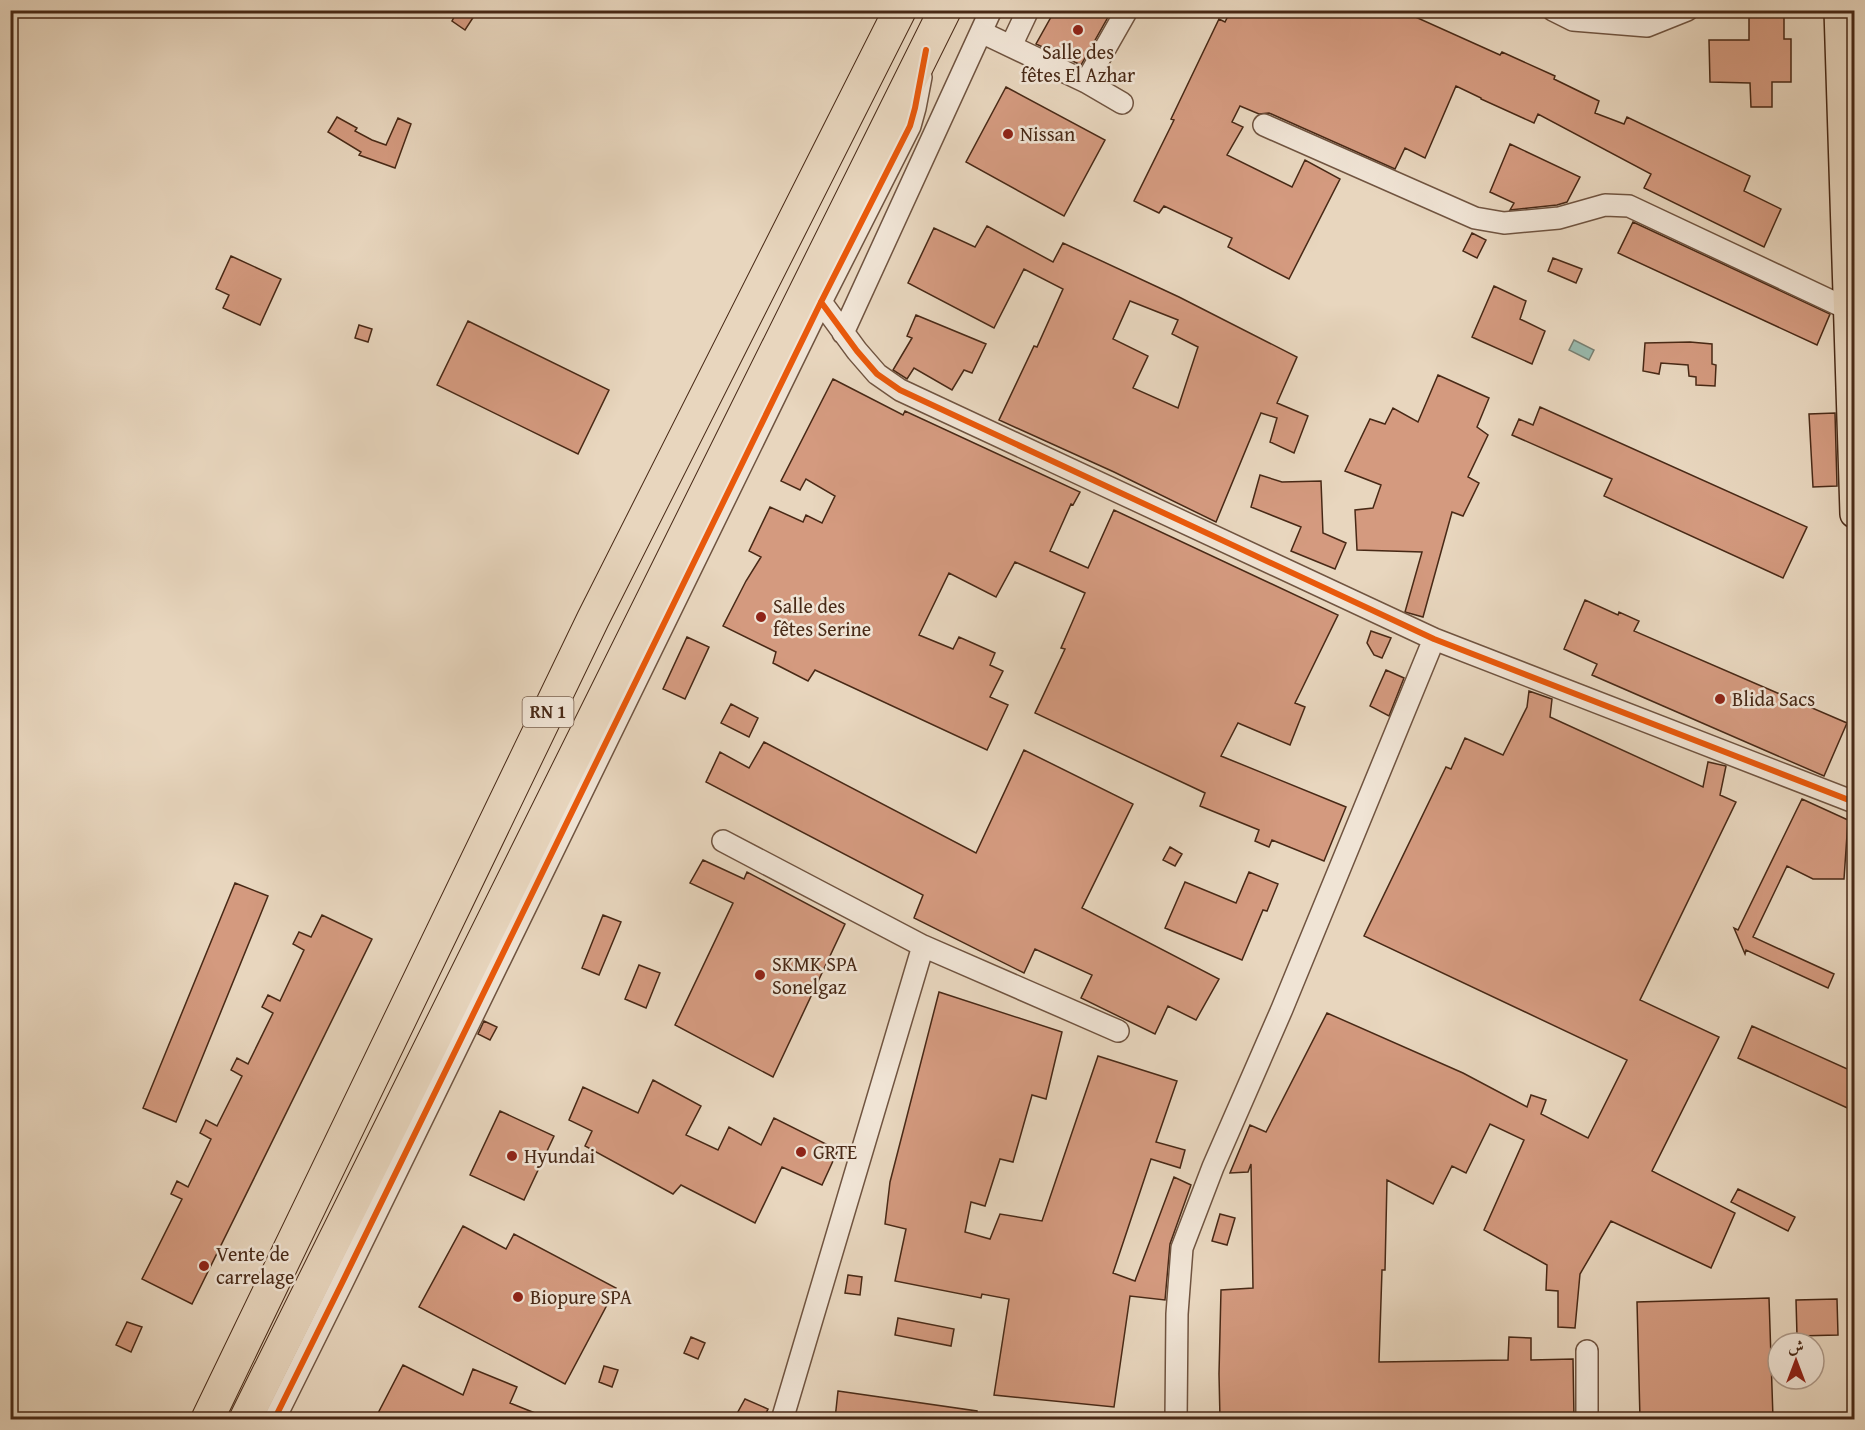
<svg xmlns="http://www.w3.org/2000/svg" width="1865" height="1430" viewBox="0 0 1865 1430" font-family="'Gentium Book Plus',Amiri,serif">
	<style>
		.water { fill: #98b9ad; stroke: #787f71; stroke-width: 1.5 }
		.building { fill: #d49a7f; stroke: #482916; stroke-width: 1.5; fill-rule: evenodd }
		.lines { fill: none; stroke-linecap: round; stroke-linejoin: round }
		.minor-casing { stroke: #705440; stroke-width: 24 }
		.major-casing { stroke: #482916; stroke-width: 30 }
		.highway-casing { stroke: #482916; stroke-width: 34 }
		.minor { stroke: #f0e4d5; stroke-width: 21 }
		.major { stroke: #e8d6be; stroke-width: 27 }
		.highway { stroke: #e8d6be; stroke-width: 32 }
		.cycleway-casing { stroke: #f0e4d5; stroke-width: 10 }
		.cycleway { stroke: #e8590c; stroke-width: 6 }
		.poi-dot { fill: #8f2418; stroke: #f0e4d5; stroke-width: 2 }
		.labels { text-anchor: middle; stroke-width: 5; stroke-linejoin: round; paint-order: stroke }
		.shield { fill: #f0e4d5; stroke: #7a614f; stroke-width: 1.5 }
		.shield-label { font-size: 18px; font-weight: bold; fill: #482916 }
		.poi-label { font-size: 20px; fill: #482916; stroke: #f0e4d5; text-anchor: start }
	</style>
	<rect width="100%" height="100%" fill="#e8d6be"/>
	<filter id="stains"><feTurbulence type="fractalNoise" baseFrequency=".00333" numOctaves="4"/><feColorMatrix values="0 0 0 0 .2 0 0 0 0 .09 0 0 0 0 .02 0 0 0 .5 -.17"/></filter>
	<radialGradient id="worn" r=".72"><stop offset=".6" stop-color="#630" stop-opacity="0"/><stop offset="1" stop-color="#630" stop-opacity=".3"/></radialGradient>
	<path class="water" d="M1574 340 1594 350 1589 360 1569 350Z"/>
	<path class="building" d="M458 10H478L465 30 452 21Z
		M1055 10H1112L1081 65 1036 44Z
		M1231 10H1400L1500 55 1502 52 1555 76 1554 79 1599 101 1595 113 1624 124 1627 117 1750 176 1744 191 1781 209 1764 247 1644 188 1651 174 1538 114 1534 123 1481 99V98L1456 86 1425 158 1405 148 1395 169 1269 113 1259 114 1240 106 1232 122 1243 127 1227 155 1292 187 1305 160 1340 179 1289 279 1228 247 1232 238 1164 206 1159 213 1134 201 1174 120 1171 119 1219 19 1225 22Z
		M1749 10H1784V39H1791V82H1772V107H1751L1750 83 1710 82 1709 40H1749Z
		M1006 87 1105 140 1064 216 966 162Z
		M337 117 357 128 355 131 372 140 386 145 398 118 411 124 395 168 359 155 361 152 328 132Z
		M1510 144 1580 177 1567 202 1557 205 1510 210 1514 203 1490 192Z
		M1633 222 1830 314 1817 345 1618 253Z
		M987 226 1053 262 1063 243 1179 297 1297 357 1277 403 1308 416 1294 453 1270 442 1277 418 1261 413 1216 522 1114 472 999 420 1034 346 1037 347 1063 289 1024 269 994 328 908 283 934 228 975 247ZM1130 301 1178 320 1172 334 1198 347 1178 408 1133 388 1148 356 1113 339Z
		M1472 233 1486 240 1477 258 1463 251Z
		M231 256 281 279 260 325 223 308 229 295 216 289Z
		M1553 258 1582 269 1576 283 1548 271Z
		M1494 286 1526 301 1520 319 1545 331 1532 364 1472 337Z
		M916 315 986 344 972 373 964 370 952 390 914 368 907 379 893 370 912 338 907 336Z
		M468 321 609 390 578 454 437 385Z
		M359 325 372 329 368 342 355 338Z
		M1690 342 1712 344V364L1716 365 1715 386 1696 385V377L1689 376 1688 365 1661 363 1659 374 1643 371 1645 343Z
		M1438 375 1489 398 1477 427 1488 435 1468 477 1479 483 1463 516 1452 512 1423 617 1405 612 1422 552 1357 550 1355 510 1373 508 1381 485 1345 471 1370 419 1385 424 1393 408 1418 422Z
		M833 379 903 415 905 411 1080 492 1073 505 1071 504 1050 551 1088 568 1114 510 1338 615 1295 703 1305 707 1290 745 1238 723 1221 756 1346 807 1324 861 1272 840 1269 847 1255 841 1259 830 1200 806 1205 793 1035 713 1065 649 1061 648 1085 593 1015 562 996 597 949 573 919 635 953 649 959 637 995 653 990 665 1003 671 990 697 1008 705 987 750 815 670 808 681 773 663 776 652 723 626 746 581 761 557 749 551 770 507 803 522 806 515 822 523 835 496 806 479 800 490 781 481Z
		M1540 407 1807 527 1783 578 1604 496 1612 479 1512 435 1519 419 1533 425Z
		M1835 413 1837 486 1813 487 1809 414Z
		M1260 475 1282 482 1321 481 1323 533 1346 543 1335 569 1291 551 1301 527 1251 507Z
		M1585 600 1618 615 1619 612 1639 621 1634 631 1847 723 1824 776 1592 675 1597 664 1564 649Z
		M1371 631 1391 638 1382 658 1374 655 1367 643Z
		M687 637 709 647 685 699 663 689Z
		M1386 670 1404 678 1389 716 1370 706Z
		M1529 691 1552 699 1550 717 1703 787 1708 762 1726 766 1720 795 1736 802 1640 1000 1719 1037 1652 1171 1735 1213 1711 1268 1611 1221 1580 1274 1575 1328 1558 1327V1291L1546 1290 1547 1265 1484 1230 1524 1140 1490 1124 1466 1173 1452 1166 1433 1204 1387 1180 1385 1270H1382L1379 1362 1508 1360 1509 1337 1531 1338V1360L1573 1359 1574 1419H1220L1219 1374 1221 1290 1253 1288 1251 1164 1248 1172 1230 1173 1250 1125 1266 1132 1327 1013 1463 1073 1527 1107 1531 1095 1546 1100 1541 1114 1588 1138 1627 1060 1364 936 1446 767 1451 769 1465 738 1503 755 1527 707Z
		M731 704 758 718 749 737 721 723Z
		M764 742 976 853 1024 750 1133 804 1082 908 1219 979 1196 1020 1168 1006 1155 1034 1081 998 1092 975 1035 949 1024 973 914 918 923 895 706 782 720 752 749 768Z
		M1802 799 1848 820 1844 879H1813L1787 866 1753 937 1834 974 1828 988 1746 950 1745 954 1734 928 1738 930Z
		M1170 847 1182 854 1175 866 1163 860Z
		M703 860 744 879 747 872 845 924 773 1077 675 1025 733 903 690 883Z
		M1249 872 1278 884 1267 911 1263 910 1242 960 1165 928 1185 882 1236 903Z
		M235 883 268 896 176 1122 143 1108Z
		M322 915 372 939 192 1304 142 1279 182 1199 171 1194 177 1181 188 1187 211 1139 200 1133 206 1120 217 1126 242 1076 231 1070 237 1058 248 1064 273 1013 262 1007 268 995 280 1001 304 950 293 944 299 932 311 937Z
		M603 915 621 922 599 975 582 968Z
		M639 965 660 973 646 1008 625 999Z
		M939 992 1062 1032 1046 1099 1032 1095 1013 1162 1000 1159 985 1206 971 1202 965 1232 990 1239 1000 1214 1042 1221 1098 1056 1177 1081 1156 1142 1185 1150 1180 1168 1151 1159 1113 1273 1135 1281 1174 1177 1191 1185 1170 1244 1165 1300 1130 1296 1114 1407 994 1395 1009 1299 982 1294 981 1298 895 1281 906 1229 885 1224 890 1182Z
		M484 1021 497 1027 490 1040 478 1034Z
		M1752 1026 1854 1072V1111L1738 1058Z
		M653 1080 701 1106 686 1135 718 1150 729 1127 761 1145 774 1118 838 1150 822 1185 782 1167 755 1223 681 1185 673 1194 585 1146 592 1131 569 1120 583 1087 638 1113Z
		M500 1111 554 1136 524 1200 470 1175Z
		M1738 1189 1795 1217 1788 1231 1731 1202Z
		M1220 1214 1235 1218 1227 1245 1212 1241Z
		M463 1226 506 1249 514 1234 616 1288 565 1384 419 1307Z
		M848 1275 862 1277 860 1295 845 1293Z
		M1769 1298 1773 1418 1640 1419 1637 1302Z
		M1837 1299 1838 1335 1797 1336 1796 1300Z
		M898 1318 954 1329 951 1346 895 1335Z
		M127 1322 142 1327 131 1352 116 1345Z
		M691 1337 705 1343 698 1359 684 1353Z
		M403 1365 463 1395 473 1369 517 1387 510 1403 550 1419H375Z
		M604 1366 618 1370 612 1387 599 1382Z
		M838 1391 977 1411V1419H835Z
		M745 1399 768 1409 763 1419H734Z"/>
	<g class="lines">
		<defs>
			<path id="minor" d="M1553 10 1573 20 1647 26 1687 10
				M981 32 1086 82 1122 103
				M1011 46 1028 10
				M1086 82 1127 10
				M1264 125 1475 218 1504 223 1559 218 1605 205 1629 206 1848 309
				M821 302 857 351 877 374 900 390 1434 639 1854 802
				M843 333 991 10
				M723 841 923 946 1118 1031
				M1587 1351V1420
				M274 1420 342 1283 821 302 910 126 915 108 921 77
				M782 1420 923 946
				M1176 1420 1177 1314 1182 1248 1213 1167 1282 1009 1434 639"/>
			<path id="major" d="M1838 10 1854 514"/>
			<path id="highway" d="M207 1420 593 619 900 10
				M245 1420 945 10"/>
		</defs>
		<use href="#minor" class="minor-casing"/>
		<use href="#major" class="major-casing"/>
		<use href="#highway" class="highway-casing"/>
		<use href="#minor" class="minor"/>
		<use href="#major" class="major"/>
		<use href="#highway" class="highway"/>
		<defs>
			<path id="cycleway" d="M821 302 857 351 877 374 900 390 1434 639 1854 802
				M274 1420 342 1283 821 302 910 126 915 108 926 50"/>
		</defs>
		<use href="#cycleway" class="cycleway-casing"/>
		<use href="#cycleway" class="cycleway"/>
	</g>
	<g class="poi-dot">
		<circle cx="1078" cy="30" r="6"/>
		<circle cx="1008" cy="134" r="6"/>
		<circle cx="761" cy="617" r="6"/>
		<circle cx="1720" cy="699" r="6"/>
		<circle cx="760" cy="975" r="6"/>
		<circle cx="801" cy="1152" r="6"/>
		<circle cx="512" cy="1156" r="6"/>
		<circle cx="204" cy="1266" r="6"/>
		<circle cx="518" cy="1297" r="6"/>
	</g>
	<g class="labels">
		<rect class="shield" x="522.5" y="697" width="51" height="30" rx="4.5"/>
		<g class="shield-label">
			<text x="548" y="718">RN 1</text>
		</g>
		<g class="poi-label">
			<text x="1078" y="59" text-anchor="middle">Salle des<tspan x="1078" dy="23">fêtes El Azhar</tspan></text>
			<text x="1020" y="141">Nissan</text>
			<text x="773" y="613">Salle des<tspan x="773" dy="23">fêtes Serine</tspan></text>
			<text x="1732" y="706">Blida Sacs</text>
			<text x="772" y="971">SKMK SPA<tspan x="772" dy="23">Sonelgaz</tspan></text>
			<text x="813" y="1159">GRTE</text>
			<text x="524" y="1163">Hyundai</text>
			<text x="216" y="1261">Vente de<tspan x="216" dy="23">carrelage</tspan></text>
			<text x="530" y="1304">Biopure SPA</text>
		</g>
	</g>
	<rect width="1865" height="1430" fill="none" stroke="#e8d6be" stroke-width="36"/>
	<rect x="12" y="12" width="1841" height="1406" fill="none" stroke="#482916" stroke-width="3"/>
	<rect x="18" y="18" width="1829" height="1394" fill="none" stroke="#482916" stroke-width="1.5"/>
	<g transform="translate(1796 1361)"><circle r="28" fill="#f0e4d5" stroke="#ad9989" stroke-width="1.5"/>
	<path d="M0-4.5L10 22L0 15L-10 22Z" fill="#8f2418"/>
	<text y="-9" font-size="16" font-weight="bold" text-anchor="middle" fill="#482916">ش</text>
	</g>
	<rect width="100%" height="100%" filter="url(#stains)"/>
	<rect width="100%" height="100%" fill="url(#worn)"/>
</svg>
